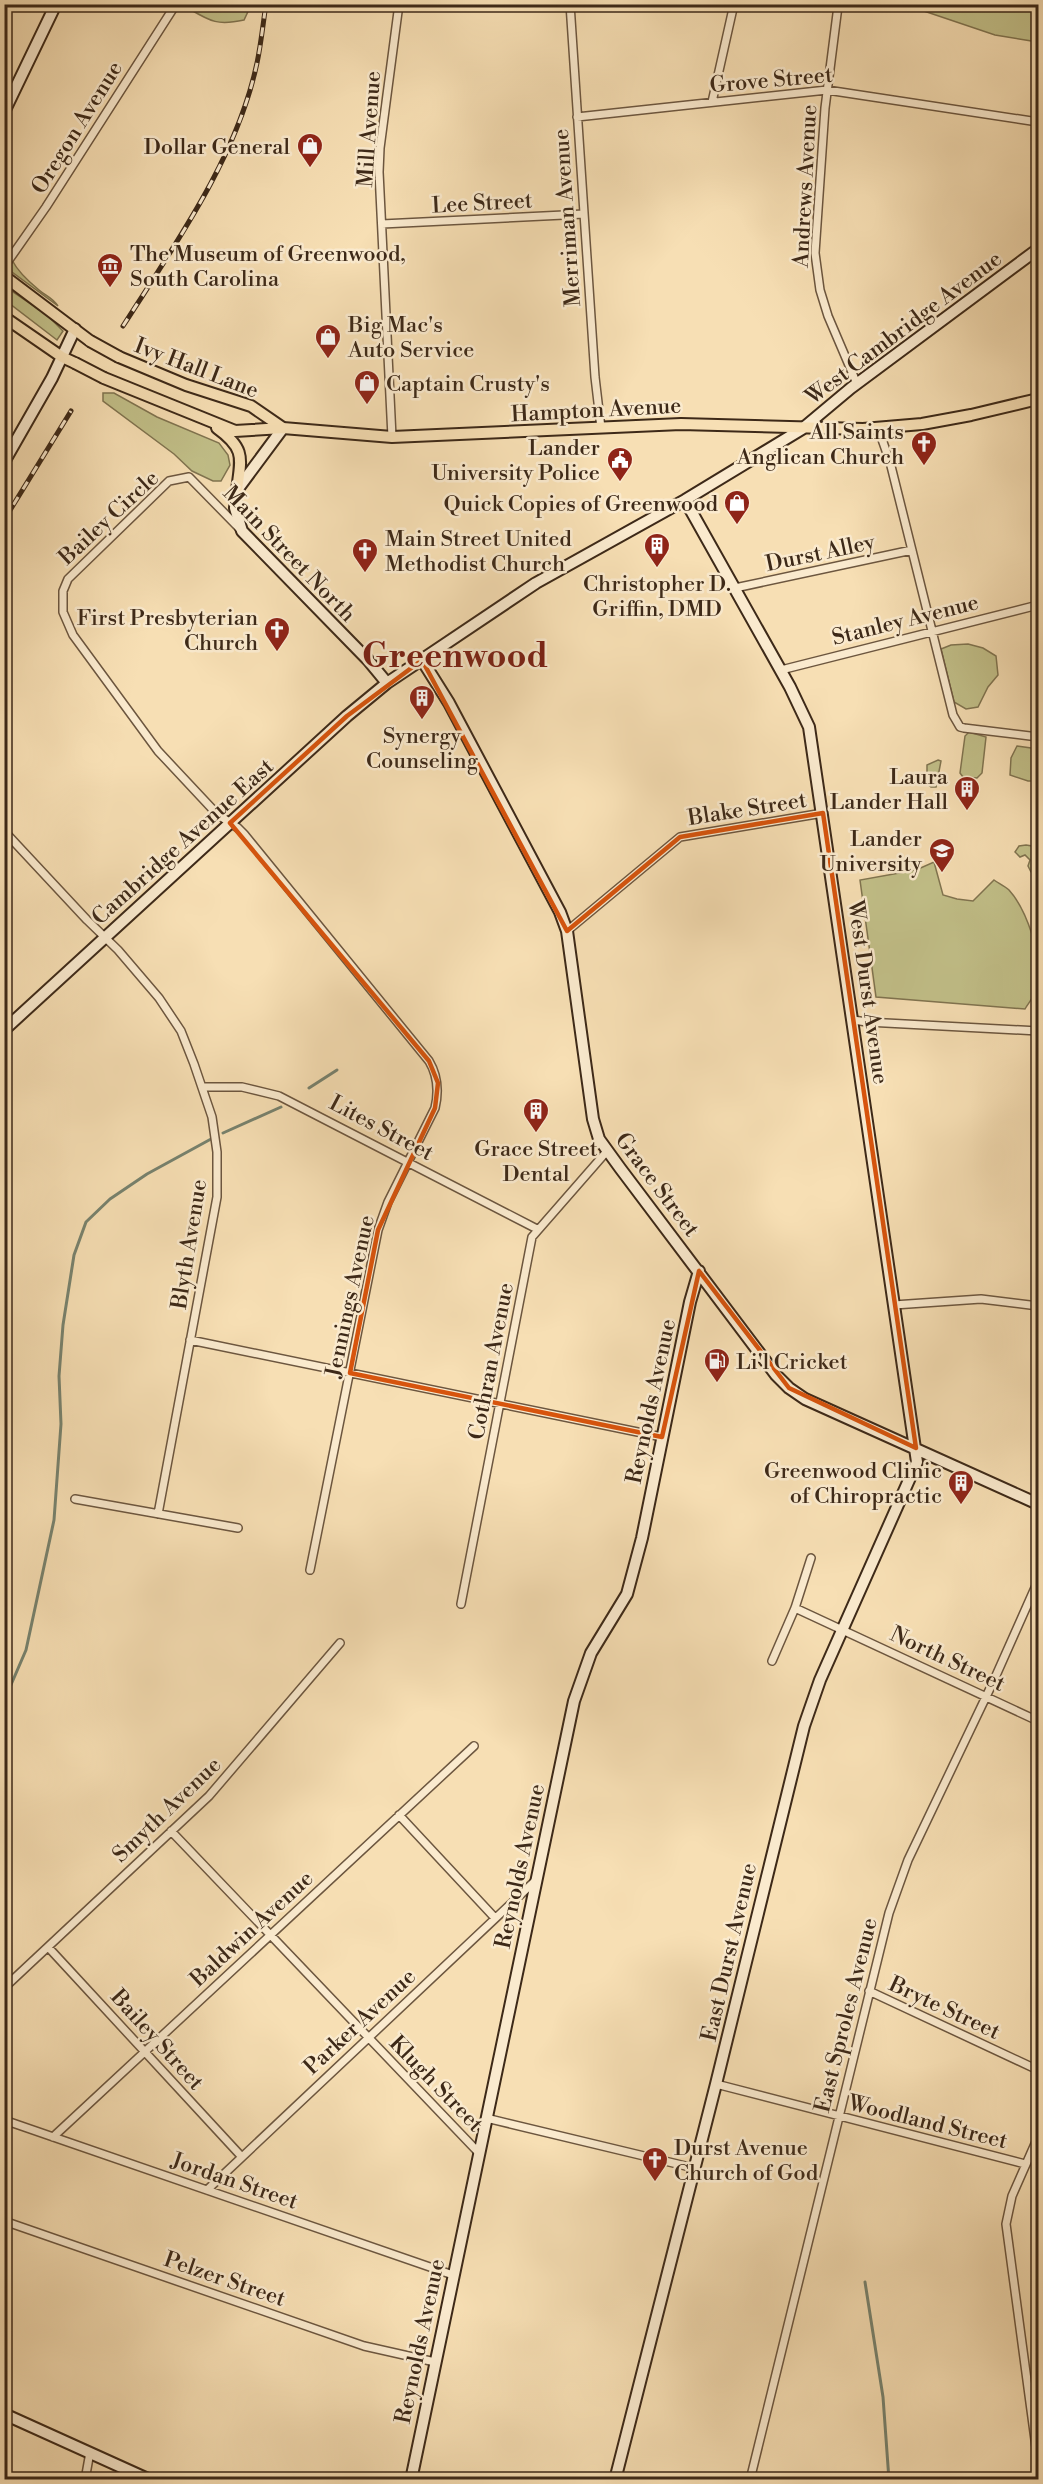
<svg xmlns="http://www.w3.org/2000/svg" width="1043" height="2484" viewBox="0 0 1043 2484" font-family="'Libre Bodoni',serif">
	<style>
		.green { fill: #c2c089; stroke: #807450; stroke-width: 1.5 }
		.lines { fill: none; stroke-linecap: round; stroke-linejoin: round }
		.stream { stroke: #77826e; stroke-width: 3 }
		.street-casing { stroke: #6c563f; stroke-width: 10 }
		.secondary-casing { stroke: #3d2918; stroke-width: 14 }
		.primary-casing { stroke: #3d2918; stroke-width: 14 }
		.street { stroke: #faeace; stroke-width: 7 }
		.secondary { stroke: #faeace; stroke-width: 10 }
		.primary { stroke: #f7dfb4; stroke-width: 10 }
		.rail-casing { stroke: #3d2918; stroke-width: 5 }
		.rail { stroke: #faeace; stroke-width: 3; stroke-dasharray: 9; stroke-linecap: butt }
		.primary-bridge-casing { stroke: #3d2918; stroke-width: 14; stroke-linecap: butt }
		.primary-bridge { stroke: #f7dfb4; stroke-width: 10 }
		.marked { fill: none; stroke: #d7540d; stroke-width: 4.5; stroke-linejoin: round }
		.labels { text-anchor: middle; stroke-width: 5; stroke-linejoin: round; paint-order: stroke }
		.street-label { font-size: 22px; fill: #3d2918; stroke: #faeace }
		.poi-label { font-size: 22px; fill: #3d2918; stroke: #faeace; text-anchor: end }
		.town-label { font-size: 34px; font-weight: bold; fill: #7a1f14; stroke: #faeace }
	</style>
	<rect width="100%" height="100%" fill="#f7dfb4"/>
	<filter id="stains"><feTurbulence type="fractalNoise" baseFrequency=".00333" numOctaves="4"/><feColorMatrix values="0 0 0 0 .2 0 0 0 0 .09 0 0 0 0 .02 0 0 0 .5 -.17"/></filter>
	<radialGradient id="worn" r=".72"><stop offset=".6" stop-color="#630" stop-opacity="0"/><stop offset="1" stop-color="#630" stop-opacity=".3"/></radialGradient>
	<path class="green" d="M192 4H251V5L244 20C216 26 210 21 186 7Z
		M906 5H1038V42L995 35Z
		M12 260C18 272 28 281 39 290 46 296 52 297 58 306L12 272 9 262Z
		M4 286 47 315 63 331 57 340 5 300Z
		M103 393H114L157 417 219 443 228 455 230 465 221 481H213L192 471 174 454 103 401Z
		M968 644 983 648 996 656 998 675 988 687 978 707 966 709 954 702 941 649 951 645Z
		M969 732 986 737 982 773 977 778 963 777 960 773 965 736Z
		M1017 746 1038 749V781H1028L1010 775 1011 758Z
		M938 760 941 761 936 787H931L927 784V765Z
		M1026 845 1038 847V875L1031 872 1028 866 1030 860 1025 855 1020 857 1015 852 1019 846Z
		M934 862 943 895 957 899 973 901 994 880C998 883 1005 886 1009 890 1027 910 1043 958 1038 985 1037 993 1029 1002 1025 1009L876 997 860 880 916 870Z"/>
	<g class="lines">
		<path class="stream" d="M309 1088 337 1070
			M223 1133 281 1107
			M4 1701 26 1650 54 1520 61 1424 59 1376 63 1325 74 1255 86 1222 110 1199 147 1174 211 1139
			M865 2282 883 2397 889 2480"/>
		<defs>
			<path id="street" d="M570 4 595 377 601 428
				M838 6 825 108 815 253 820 290 828 316 857 384
				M712 102 734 4
				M577 117 827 90 1038 122
				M382 224 584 214
				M4 267 46 207 176 4
				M878 428 890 462 953 715 960 727 964 728 1038 737
				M392 437 379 172 380 148 399 4
				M239 528 189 477 169 481 68 579 63 591V612L73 635 158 751 217 814 238 828 244 834 429 1061C438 1076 439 1091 435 1108L388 1202 378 1230 310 1570
				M735 588 912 550
				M781 670 1038 605
				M4 831 87 920 118 950 159 998 181 1031 194 1064 212 1117 217 1152V1197L158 1514
				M567 931 680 837 823 813
				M853 1020 867 1022 1038 1031
				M202 1087H242L279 1096 537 1229
				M894 1305 981 1299 1038 1306
				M190 1340 662 1437
				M75 1499 238 1528
				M461 1604 532 1237 608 1150
				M795 1608 1038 1721
				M772 1661 795 1608 811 1558
				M399 1815 495 1918
				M171 1831 478 2152
				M48 1947 241 2156
				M4 1988 209 1796 340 1643
				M869 1991 1038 2070
				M716 2084 1025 2164
				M486 2118 694 2168
				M4 2120 453 2275
				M53 2137 474 1746
				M1038 2137 1012 2196 1006 2224 1038 2462
				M207 2190 535 1881
				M4 2221 364 2346 435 2362
				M4 2429 6 2415
				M85 2480 90 2452
				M750 2480 889 1913 908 1860 994 1680 1038 1581"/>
			<path id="secondary" d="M4 112 56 4
				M283 428 237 490 235 508 242 531 368 660 387 683
				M4 462 52 378 75 329
				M422 660 449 703 560 912 567 931 593 1119 599 1139 620 1168 776 1375 789 1388 805 1399 1038 1504
				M4 1030 347 716 387 683 536 583 685 500 802 429 851 388 1038 249
				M4 2414 150 2480
				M411 2480 574 1701 591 1653 627 1594 642 1538 690 1302 699 1271
				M615 2480 716 2084 804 1726 820 1680 917 1462 809 727 790 687 685 500"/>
			<path id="primary" d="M4 276 90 341
				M4 317 62 357 75 363
				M119 357 186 385 251 406 283 428
				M104 378 235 431 283 428 392 437 681 424 863 429 922 424 971 415 1038 399
				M217 428C246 449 241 458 237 490"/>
		</defs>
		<use href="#street" class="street-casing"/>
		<use href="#secondary" class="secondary-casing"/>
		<use href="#primary" class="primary-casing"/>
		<use href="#street" class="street"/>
		<use href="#secondary" class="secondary"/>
		<use href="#primary" class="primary"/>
		<defs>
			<path id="rail" d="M123 326C174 246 237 158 257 63 261 44 263 24 266 4
				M4 520 71 411"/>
		</defs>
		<use href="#rail" class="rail-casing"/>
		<use href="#rail" class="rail"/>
		<defs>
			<path id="primary-bridge" d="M90 341 119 357
				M75 363 104 378"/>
		</defs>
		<use href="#primary-bridge" class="primary-bridge-casing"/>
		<use href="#primary-bridge" class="primary-bridge"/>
	</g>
	<path class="marked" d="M422 660 567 931 680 837 823 813 916 1448 789 1388 699 1271 662 1437 350 1373 378 1230 435 1108 438 1083 429 1061 230 823 347 716Z"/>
	<defs>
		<symbol id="shop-pin" viewBox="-11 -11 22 30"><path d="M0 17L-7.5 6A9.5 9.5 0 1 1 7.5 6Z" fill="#8f2418" stroke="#faeace"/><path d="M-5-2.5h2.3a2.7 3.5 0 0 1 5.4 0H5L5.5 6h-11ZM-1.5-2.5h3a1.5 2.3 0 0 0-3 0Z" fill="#fff"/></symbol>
		<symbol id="museum-pin" viewBox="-11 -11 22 30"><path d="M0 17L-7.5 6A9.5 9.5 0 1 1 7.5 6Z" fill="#8f2418" stroke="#faeace"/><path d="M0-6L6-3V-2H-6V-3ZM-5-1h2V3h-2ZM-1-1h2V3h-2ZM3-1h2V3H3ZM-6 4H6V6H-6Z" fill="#fff"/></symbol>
		<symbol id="church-pin" viewBox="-11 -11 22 30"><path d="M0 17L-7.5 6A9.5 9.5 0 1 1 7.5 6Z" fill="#8f2418" stroke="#faeace"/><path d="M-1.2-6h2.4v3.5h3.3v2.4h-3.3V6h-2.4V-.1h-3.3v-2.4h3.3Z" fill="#fff"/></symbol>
		<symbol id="civic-pin" viewBox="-11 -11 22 30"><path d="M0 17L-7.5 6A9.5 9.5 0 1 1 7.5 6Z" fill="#8f2418" stroke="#faeace"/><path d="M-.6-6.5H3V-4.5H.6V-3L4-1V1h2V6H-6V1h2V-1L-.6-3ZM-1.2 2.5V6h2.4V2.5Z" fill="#fff"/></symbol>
		<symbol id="building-pin" viewBox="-11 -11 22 30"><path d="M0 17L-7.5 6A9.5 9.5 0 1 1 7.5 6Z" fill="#8f2418" stroke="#faeace"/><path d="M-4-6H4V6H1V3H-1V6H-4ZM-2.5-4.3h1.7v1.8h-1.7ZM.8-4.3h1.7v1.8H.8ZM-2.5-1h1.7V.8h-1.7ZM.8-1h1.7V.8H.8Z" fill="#fff"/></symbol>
		<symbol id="university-pin" viewBox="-11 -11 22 30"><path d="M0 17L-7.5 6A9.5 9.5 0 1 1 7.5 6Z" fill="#8f2418" stroke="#faeace"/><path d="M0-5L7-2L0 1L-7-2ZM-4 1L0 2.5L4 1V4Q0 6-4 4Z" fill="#fff"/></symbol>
		<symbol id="fuel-pin" viewBox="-11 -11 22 30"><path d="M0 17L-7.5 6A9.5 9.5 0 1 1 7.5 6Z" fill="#8f2418" stroke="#faeace"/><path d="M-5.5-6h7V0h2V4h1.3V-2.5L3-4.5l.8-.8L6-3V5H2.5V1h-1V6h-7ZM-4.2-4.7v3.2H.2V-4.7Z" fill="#fff"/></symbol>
	</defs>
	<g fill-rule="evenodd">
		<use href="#shop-pin" x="295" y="131" width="30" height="40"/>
		<use href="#museum-pin" x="95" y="251" width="30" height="40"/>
		<use href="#shop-pin" x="313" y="322" width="30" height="40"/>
		<use href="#shop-pin" x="352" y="368" width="30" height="40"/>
		<use href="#church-pin" x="909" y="429" width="30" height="40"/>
		<use href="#civic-pin" x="605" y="445" width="30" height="40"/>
		<use href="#shop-pin" x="722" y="488" width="30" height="40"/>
		<use href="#building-pin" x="642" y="531" width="30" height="40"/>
		<use href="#church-pin" x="350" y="536" width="30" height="40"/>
		<use href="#church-pin" x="262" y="615" width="30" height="40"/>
		<use href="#building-pin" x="407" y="683" width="30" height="40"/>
		<use href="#building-pin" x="952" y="774" width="30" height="40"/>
		<use href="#university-pin" x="927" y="836" width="30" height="40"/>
		<use href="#building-pin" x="521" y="1096" width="30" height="40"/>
		<use href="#fuel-pin" x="702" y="1346" width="30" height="40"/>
		<use href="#building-pin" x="946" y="1468" width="30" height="40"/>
		<use href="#church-pin" x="640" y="2145" width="30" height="40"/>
	</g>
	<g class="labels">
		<g class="street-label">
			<text transform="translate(771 79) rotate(-5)" y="8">Grove Street</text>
			<text transform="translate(76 127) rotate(-58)" y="8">Oregon Avenue</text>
			<text transform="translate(368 129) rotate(-86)" y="8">Mill Avenue</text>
			<text transform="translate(804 186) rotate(-87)" y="8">Andrews Avenue</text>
			<text transform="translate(482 202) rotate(-3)" y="8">Lee Street</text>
			<text transform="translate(566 218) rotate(-94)" y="8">Merriman Avenue</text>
			<text transform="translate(903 327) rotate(-37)" y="8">West Cambridge Avenue</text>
			<text transform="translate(197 367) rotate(21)" y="8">Ivy Hall Lane</text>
			<text transform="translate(596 409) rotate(-3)" y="8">Hampton Avenue</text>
			<text transform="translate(108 517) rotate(-43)" y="8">Bailey Circle</text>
			<text transform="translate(820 552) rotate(-12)" y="8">Durst Alley</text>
			<text transform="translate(290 553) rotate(46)" y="8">Main Street North</text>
			<text transform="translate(905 619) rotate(-14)" y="8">Stanley Avenue</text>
			<text transform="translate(747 808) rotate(-9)" y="8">Blake Street</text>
			<text transform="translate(182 841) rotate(-42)" y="8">Cambridge Avenue East</text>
			<text transform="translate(869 992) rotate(82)" y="8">West Durst Avenue</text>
			<text transform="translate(382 1127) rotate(28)" y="8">Lites Street</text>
			<text transform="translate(658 1184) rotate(53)" y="8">Grace Street</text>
			<text transform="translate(188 1244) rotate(-81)" y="8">Blyth Avenue</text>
			<text transform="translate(349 1296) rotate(-78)" y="8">Jennings Avenue</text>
			<text transform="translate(490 1361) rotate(-79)" y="8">Cothran Avenue</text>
			<text transform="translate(650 1401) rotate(-78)" y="8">Reynolds Avenue</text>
			<text transform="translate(948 1658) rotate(25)" y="8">North Street</text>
			<text transform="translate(166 1809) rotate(-44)" y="8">Smyth Avenue</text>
			<text transform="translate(519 1866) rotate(-78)" y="8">Reynolds Avenue</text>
			<text transform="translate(251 1928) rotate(-43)" y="8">Baldwin Avenue</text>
			<text transform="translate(728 1952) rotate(-77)" y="8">East Durst Avenue</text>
			<text transform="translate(945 2007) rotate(25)" y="8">Bryte Street</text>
			<text transform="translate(845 2015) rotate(-76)" y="8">East Sproles Avenue</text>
			<text transform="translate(359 2021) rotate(-43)" y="8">Parker Avenue</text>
			<text transform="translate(158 2039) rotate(48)" y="8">Bailey Street</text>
			<text transform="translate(437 2083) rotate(46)" y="8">Klugh Street</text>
			<text transform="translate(928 2121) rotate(14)" y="8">Woodland Street</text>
			<text transform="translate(235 2180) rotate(19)" y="8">Jordan Street</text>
			<text transform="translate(225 2278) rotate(19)" y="8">Pelzer Street</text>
			<text transform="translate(419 2341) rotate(-78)" y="8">Reynolds Avenue</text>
		</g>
		<g class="poi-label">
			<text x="290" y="154">Dollar General</text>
			<text x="130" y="261" text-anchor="start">The Museum of Greenwood,<tspan x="130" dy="25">South Carolina</tspan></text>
			<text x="348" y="332" text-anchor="start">Big Mac's<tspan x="348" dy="25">Auto Service</tspan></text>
			<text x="386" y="391" text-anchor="start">Captain Crusty's</text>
			<text x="904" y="439">All Saints<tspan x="904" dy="25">Anglican Church</tspan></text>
			<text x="600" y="455">Lander<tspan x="600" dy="25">University Police</tspan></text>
			<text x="718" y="511">Quick Copies of Greenwood</text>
			<text x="385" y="546" text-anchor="start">Main Street United<tspan x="385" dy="25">Methodist Church</tspan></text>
			<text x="657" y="591" text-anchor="middle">Christopher D.<tspan x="657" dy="25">Griffin, DMD</tspan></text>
			<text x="258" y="625">First Presbyterian<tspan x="258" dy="25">Church</tspan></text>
			<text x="422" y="743" text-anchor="middle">Synergy<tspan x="422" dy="25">Counseling</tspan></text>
			<text x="948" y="784">Laura<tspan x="948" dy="25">Lander Hall</tspan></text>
			<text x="922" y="846">Lander<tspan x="922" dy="25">University</tspan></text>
			<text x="536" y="1156" text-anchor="middle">Grace Street<tspan x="536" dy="25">Dental</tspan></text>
			<text x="736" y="1369" text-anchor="start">Li'l Cricket</text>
			<text x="942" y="1478">Greenwood Clinic<tspan x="942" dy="25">of Chiropractic</tspan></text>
			<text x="674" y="2155" text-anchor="start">Durst Avenue<tspan x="674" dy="25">Church of God</tspan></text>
		</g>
		<g class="town-label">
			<text x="455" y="667">Greenwood</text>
		</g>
	</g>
	<rect width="1043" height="2484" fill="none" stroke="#f7dfb4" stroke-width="24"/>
	<rect x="6" y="6" width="1031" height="2472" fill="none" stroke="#3d2918" stroke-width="3"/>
	<rect x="12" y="12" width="1019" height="2460" fill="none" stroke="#3d2918" stroke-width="1.5"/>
	<rect width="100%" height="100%" filter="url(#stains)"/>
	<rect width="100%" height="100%" fill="url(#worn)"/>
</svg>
